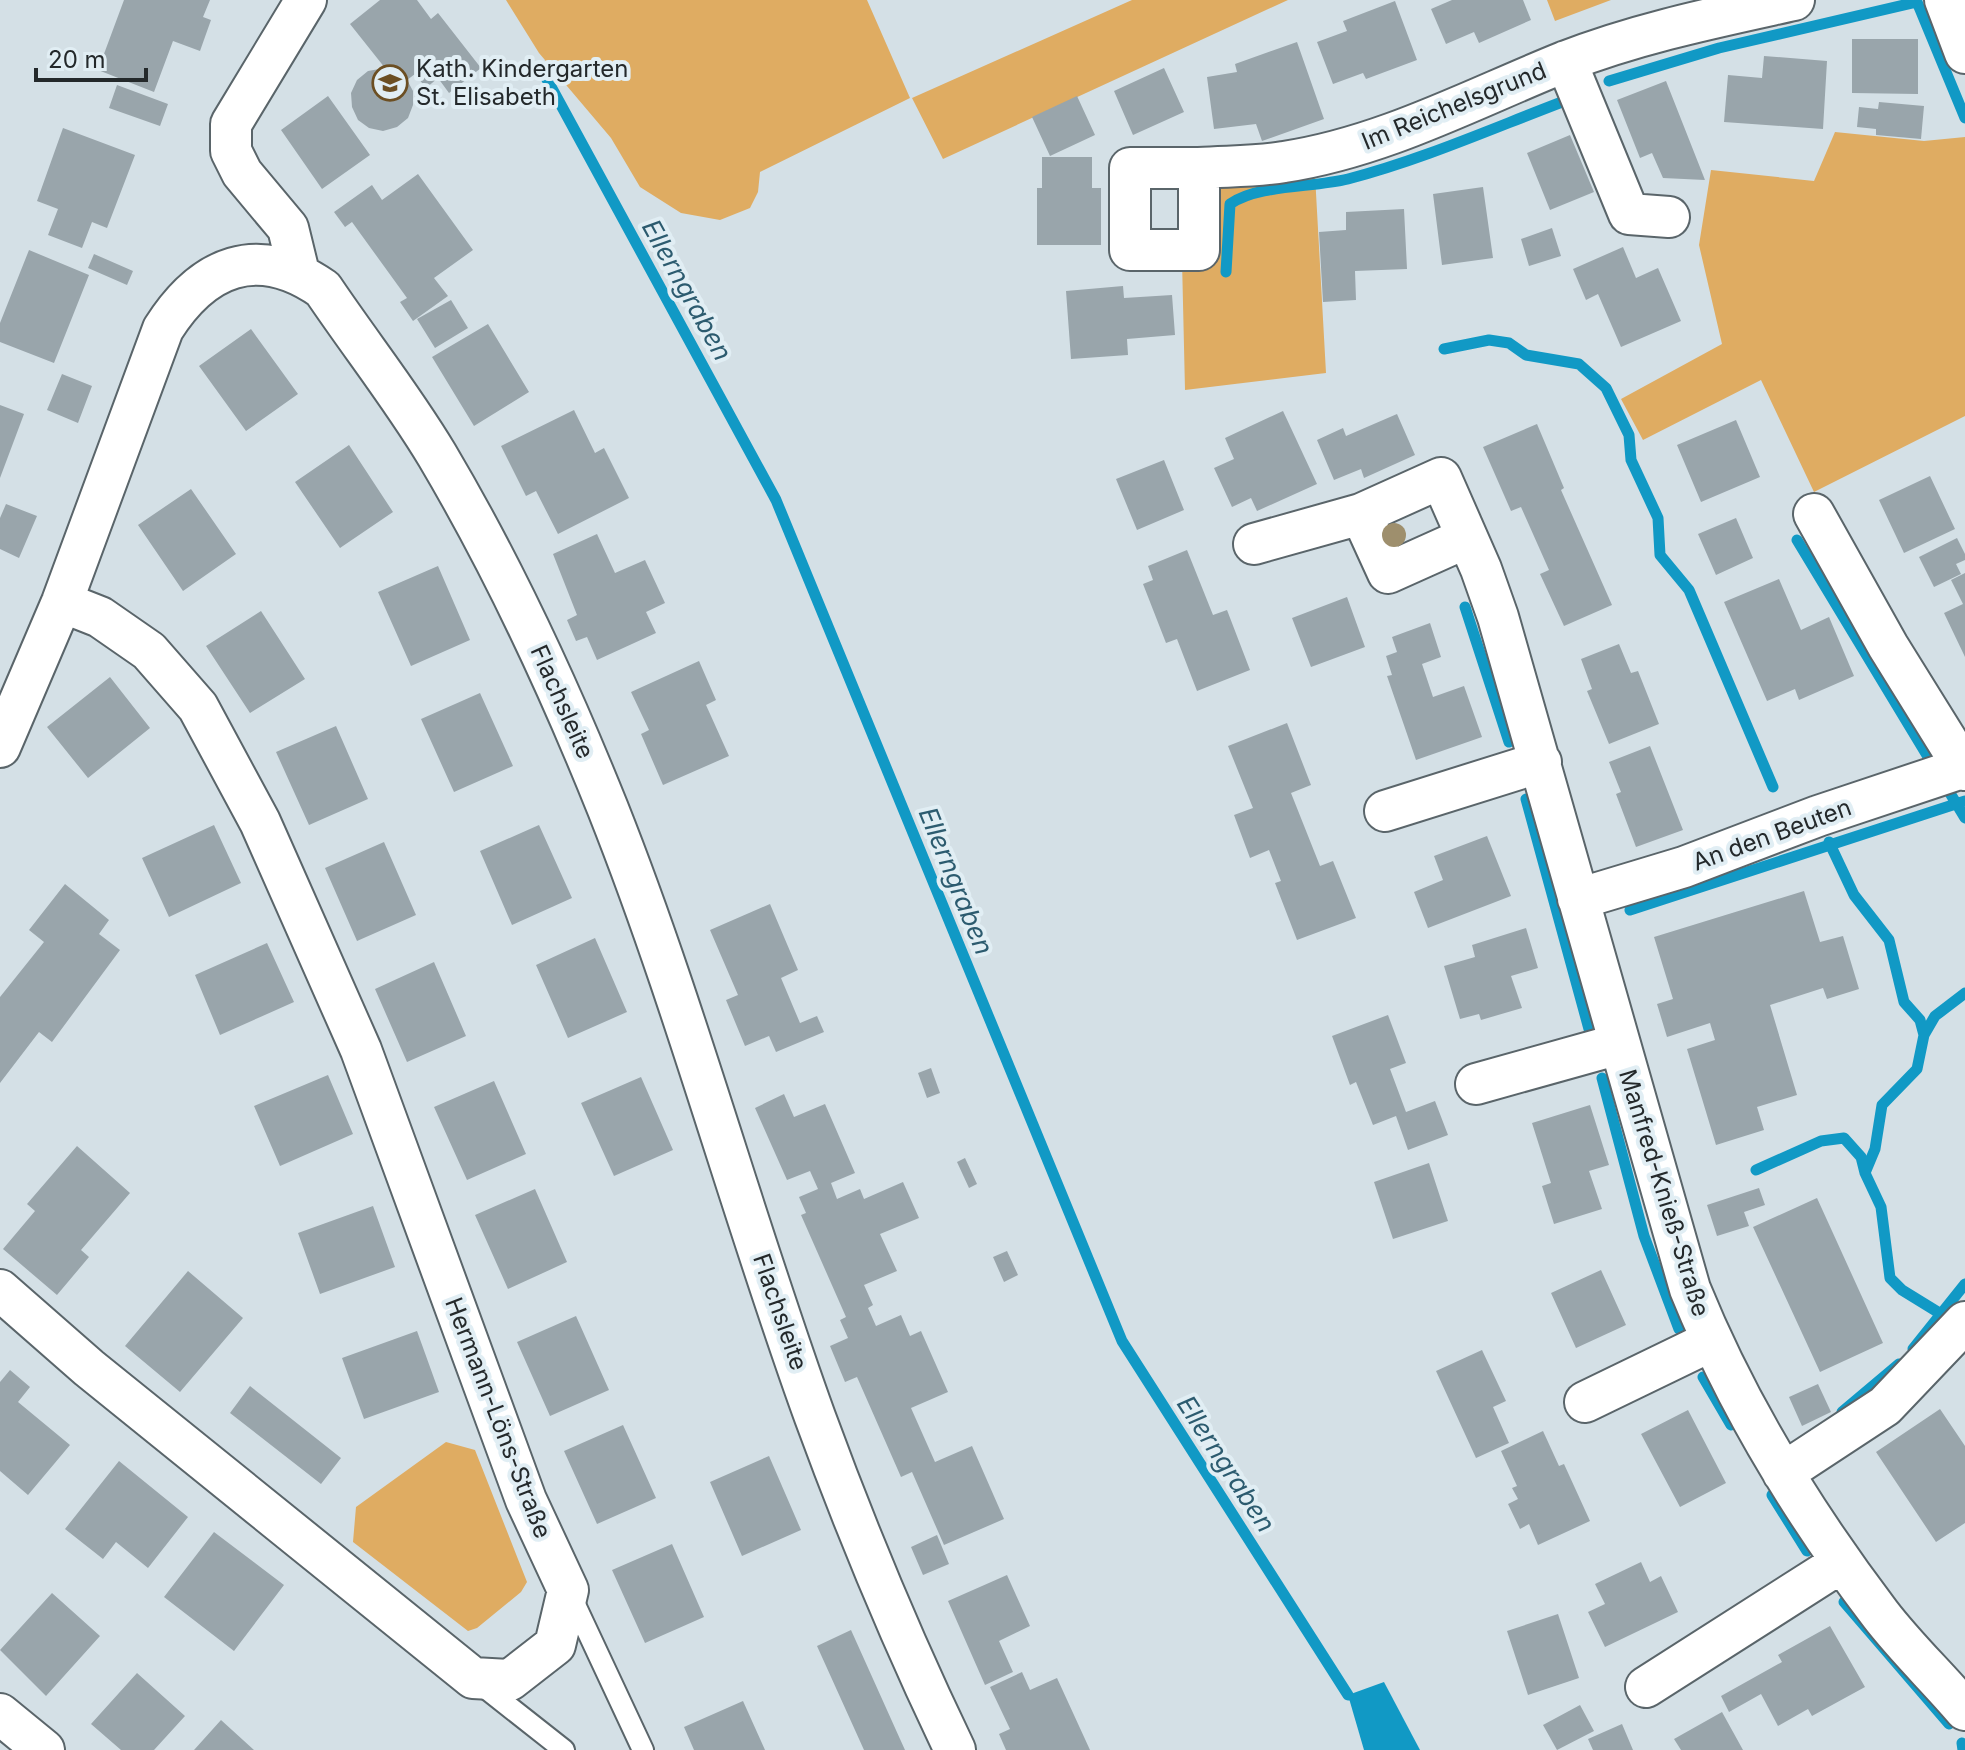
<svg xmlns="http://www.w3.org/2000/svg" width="1965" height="1750" viewBox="0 0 1965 1750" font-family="Inter,sans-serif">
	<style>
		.green { fill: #dfac62 }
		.water { fill: #1199c5 }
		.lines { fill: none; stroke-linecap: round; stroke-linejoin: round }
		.stream { stroke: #1199c5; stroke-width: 11 }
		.building { fill: #99a5ab }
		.service-casing { stroke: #5a656a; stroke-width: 24 }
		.minor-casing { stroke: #5a656a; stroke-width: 44 }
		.service { stroke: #fff; stroke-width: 20 }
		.minor { stroke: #fff; stroke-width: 40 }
		.tree { fill: #9e8f6d }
		.labels { text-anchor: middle; stroke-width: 8; stroke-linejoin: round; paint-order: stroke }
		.poi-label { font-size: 24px; fill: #24292b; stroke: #e1eef4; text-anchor: start }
		.street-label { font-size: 24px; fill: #24292b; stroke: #e1eef4 }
		.water-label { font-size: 26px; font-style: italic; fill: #2c5b6f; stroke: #e1eef4 }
	</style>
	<rect width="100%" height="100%" fill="#d4e0e6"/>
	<path class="green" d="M506 0H867L910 98 760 172 758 192 750 208 720 220 681 213 640 187 611 138 539 53Z
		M1132 0H1288L943 159 912 98Z
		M1547 0H1611L1555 21Z
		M1835 132 1924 141 1965 137V416L1814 492 1761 380 1643 440 1621 399 1722 344 1699 245 1711 170 1814 181Z
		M1314 157 1326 373 1185 390 1182 260H1216L1218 170Z
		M446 1442 475 1450 527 1582 521 1592 477 1628 468 1631 353 1542 356 1507Z"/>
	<path class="water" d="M1384 1682 1420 1750H1364L1348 1695Z"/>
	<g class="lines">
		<path class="stream" d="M543 72 776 500 1122 1341 1348 1695
			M1609 81 1719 48 1917 2 1965 118
			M1226 272 1230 204C1259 184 1312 188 1348 179 1421 160 1491 129 1562 102
			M1444 349 1489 340 1509 343 1526 355 1579 364 1606 388 1629 435 1631 460 1658 518 1660 555 1689 590 1773 787
			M1797 540 1965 818
			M1465 607 1509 742
			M1526 799 1589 1029
			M1829 842 1854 895 1889 940 1904 1002 1920 1020 1924 1035 1917 1069 1882 1105 1875 1149 1865 1173 1881 1207 1890 1278 1902 1290 1941 1314
			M1630 910 1965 801
			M1924 1035 1935 1016 1965 993
			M1602 1078 1644 1236 1679 1329
			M1756 1170 1821 1141 1844 1138 1861 1157 1865 1173
			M1913 1349 1965 1284
			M1703 1377 1731 1425
			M1842 1412 1899 1364
			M1772 1495 1807 1551
			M1844 1602 1949 1724
			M1962 1743 1963 1750"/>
	</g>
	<path class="building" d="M124 0H210L203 17 211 20 200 51 173 41 154 92 98 70Z
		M380 0H417L431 19 438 13 481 68 449 93 438 78 426 88 415 74 407 80 413 91V105L408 118 397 127 383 131 369 128 358 120 352 107 351 93 357 80 368 71 385 68 350 24Z
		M1452 0H1523L1531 20 1479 43 1474 32 1446 44 1431 9Z
		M1395 1 1417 60 1366 79 1363 73 1333 84 1317 42 1347 31 1343 21Z
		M1852 39H1918V94L1852 93Z
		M1297 42 1324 119 1262 141 1256 124 1214 129 1207 77 1237 72 1235 64Z
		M1764 56 1827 61 1823 129 1724 122 1728 75 1762 78Z
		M1164 68 1184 112 1133 135 1114 91Z
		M1666 81 1705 180 1663 178 1652 153 1640 158 1617 100Z
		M117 85 168 104 160 126 109 108Z
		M328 96 370 155 322 189 281 130Z
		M1077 96 1095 135 1050 156 1032 117Z
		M1879 102 1924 106 1921 139 1876 135V129L1857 127 1859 107 1878 109Z
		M63 128 135 155 107 228 92 222 82 248 48 235 58 209 37 201Z
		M1570 135 1594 192 1550 210 1527 153Z
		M1042 157H1092V188H1101V245H1037V188H1042Z
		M418 174 473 250 434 278 448 296 413 321 400 302 407 298 352 222 345 227 334 212 372 185 382 200Z
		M1483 187 1493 258 1442 265 1433 194Z
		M1404 209 1407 269 1355 271 1356 300 1323 302 1319 232 1346 230V212Z
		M1552 228 1561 256 1529 266 1521 239Z
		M1623 247 1636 278 1658 268 1681 321 1621 347 1598 294 1586 300 1573 269Z
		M29 250 89 275 54 363 0 342V323Z
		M94 254 133 271 127 285 88 268Z
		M1123 286 1124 298 1172 295 1175 335 1127 339 1128 355 1071 359 1066 291Z
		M451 300 468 328 435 348 417 319Z
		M488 324 529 392 474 426 432 357Z
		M251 329 298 394 246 431 199 366Z
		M62 374 92 386 78 423 47 410Z
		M0 405 24 414 0 478Z
		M574 410 595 453 604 448 629 498 558 534 536 491 526 496 501 446Z
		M1283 411 1317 484 1257 511 1251 498 1232 507 1214 468 1234 459 1225 438Z
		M1397 414 1415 455 1364 478 1361 469 1334 480 1317 440 1343 428 1346 436Z
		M1736 420 1760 477 1701 502 1677 445Z
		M1537 424 1564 488 1561 490 1612 605 1564 626 1540 574 1549 570 1521 507 1511 511 1483 447Z
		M349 445 393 512 340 548 295 482Z
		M1164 460 1184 510 1137 530 1116 479Z
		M1930 476 1955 529 1904 553 1879 500Z
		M191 489 236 554 183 591 138 525Z
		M6 504 37 516 19 558 0 549V518Z
		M1736 518 1753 558 1716 575 1698 534Z
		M597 534 615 573 645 560 665 603 646 612 656 633 597 660 587 637 576 641 567 620 577 615 553 554Z
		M1957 538 1965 554V560L1956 564 1961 574 1934 587 1919 557Z
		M1187 550 1213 615 1227 610 1250 670 1197 691 1177 639 1166 643 1143 584 1153 580 1148 566Z
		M438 566 470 640 411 666 378 592Z
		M1965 573V657L1944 613 1963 604 1951 580Z
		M1779 579 1801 630 1829 617 1854 676 1799 700 1795 689 1767 701 1724 602Z
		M1347 597 1365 647 1311 667 1292 618Z
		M261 611 305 679 250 713 206 646Z
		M1430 623 1441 657 1422 664 1433 697 1464 686 1482 737 1416 760 1387 676 1392 675 1386 656 1397 652 1392 637Z
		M1619 644 1631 673 1638 671 1659 724 1609 744 1587 691 1592 689 1581 659Z
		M699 661 716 700 706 705 729 756 663 785 641 734 649 730 631 692Z
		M110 677 150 728 88 778 47 727Z
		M480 693 513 766 454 792 421 719Z
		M1287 723 1311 785 1291 793 1320 866 1333 861 1356 918 1297 940 1275 883 1281 881 1269 850 1250 858 1234 815 1253 808 1228 746Z
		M336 726 368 799 309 825 276 752Z
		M1650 746 1683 830 1636 847 1616 794 1621 792 1609 762Z
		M214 825 241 883 169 917 142 858Z
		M539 825 572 898 512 925 480 851Z
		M1487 836 1511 896 1428 928 1414 892 1443 880 1434 856Z
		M384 842 416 915 357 941 325 868Z
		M65 884 109 920 99 934 120 950 52 1042 39 1032 0 1083V997L44 942 29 930Z
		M1804 891 1820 942 1843 936 1859 989 1827 999 1823 988 1770 1005 1797 1095 1757 1107 1764 1130 1716 1145 1687 1049 1715 1040 1710 1023 1667 1037 1657 1004 1673 999 1654 937Z
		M770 904 798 970 781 978 800 1023 817 1016 824 1032 776 1052 769 1036 745 1046 726 1000 738 995 710 930Z
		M1526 928 1538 968 1511 976 1522 1008 1481 1020 1479 1014 1460 1019 1444 966 1475 957 1472 945Z
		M595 938 627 1012 568 1038 536 965Z
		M267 943 294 1002 220 1035 195 975Z
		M434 962 466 1036 407 1062 375 989Z
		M1388 1015 1406 1063 1390 1069 1406 1112 1435 1101 1448 1135 1408 1150 1396 1116 1373 1125 1356 1082 1350 1085 1332 1036Z
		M931 1068 940 1093 927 1098 918 1073Z
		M328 1075 353 1134 280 1166 254 1106Z
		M641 1077 673 1150 614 1176 581 1103Z
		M494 1081 526 1154 467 1180 434 1107Z
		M784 1094 794 1117 825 1104 855 1173 831 1183 837 1199 860 1189 864 1199 903 1182 919 1218 880 1234 897 1271 864 1285 873 1305 868 1308 876 1326 901 1315 910 1336 921 1331 948 1392 911 1408 935 1462 972 1446 1004 1519 944 1545 912 1472 901 1477 857 1377 845 1382 830 1346 848 1338 840 1320 846 1317 801 1215 806 1213 799 1197 818 1189 810 1171 787 1180 755 1108Z
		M1590 1105 1609 1165 1589 1171 1602 1209 1554 1224 1542 1186 1551 1183 1532 1123Z
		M77 1146 130 1193 81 1250 89 1257 57 1295 3 1249 35 1211 27 1204Z
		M965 1158 977 1184 969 1188 957 1162Z
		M1429 1163 1448 1221 1393 1239 1374 1182Z
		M1759 1188 1765 1205 1744 1212 1749 1226 1717 1236 1707 1205Z
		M535 1189 567 1262 508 1289 475 1215Z
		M1817 1198 1883 1343 1820 1372 1753 1227Z
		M373 1206 395 1267 320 1294 298 1233Z
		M1007 1251 1018 1275 1004 1282 993 1257Z
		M1601 1270 1626 1325 1576 1348 1551 1293Z
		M188 1271 243 1318 180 1392 125 1346Z
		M576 1316 609 1390 550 1416 517 1342Z
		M417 1331 439 1392 364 1419 342 1358Z
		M1482 1350 1506 1401 1493 1407 1509 1443 1476 1458 1436 1371Z
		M10 1370 30 1387 18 1402 70 1445 28 1495 0 1471V1382Z
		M1818 1384 1831 1412 1802 1426 1789 1397Z
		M250 1386 341 1458 321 1484 230 1413Z
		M1940 1409 1965 1446V1523L1936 1542 1876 1452Z
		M1688 1410 1726 1483 1680 1507 1641 1434Z
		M623 1425 656 1498 597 1524 564 1451Z
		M1543 1431 1559 1466 1564 1464 1590 1521 1538 1545 1529 1524 1520 1529 1508 1504 1518 1499 1512 1488 1517 1486 1501 1451Z
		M769 1456 801 1530 742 1556 710 1482Z
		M119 1461 188 1517 148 1568 116 1542 103 1559 65 1529Z
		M214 1532 284 1585 234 1651 164 1597Z
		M937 1535 949 1564 923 1575 911 1547Z
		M672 1544 704 1617 645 1643 612 1570Z
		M1641 1562 1650 1582 1661 1576 1678 1612 1605 1647 1588 1612 1605 1604 1595 1584Z
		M1007 1575 1030 1626 999 1641 1013 1672 985 1685 948 1601Z
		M52 1593 100 1636 46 1696 0 1650Z
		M1558 1614 1579 1678 1528 1695 1507 1631Z
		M1830 1626 1865 1687 1812 1716 1808 1709 1778 1726 1761 1694 1729 1712 1721 1696 1782 1662 1778 1655Z
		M851 1630 900 1739 905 1750H864L817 1646Z
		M1022 1672 1030 1690 1057 1678 1090 1750H1006L999 1734 1010 1729 990 1687Z
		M137 1673 185 1716 154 1750H121L91 1724Z
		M743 1701 765 1750H694L684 1727Z
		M1580 1705 1594 1731 1557 1750 1543 1725Z
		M1722 1712 1743 1750H1681L1674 1739Z
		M221 1720 254 1750H194Z
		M1622 1724 1633 1750H1593L1588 1739Z"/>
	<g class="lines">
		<defs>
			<path id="service" d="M570 1594 643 1750
				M479 1683 564 1750"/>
			<path id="minor" d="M1945 0 1965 53
				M1566 61 1629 214 1669 217
				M1130 168H1199V250H1130Z
				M1199 168C1227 166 1256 167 1284 162 1383 147 1472 99 1564 62 1638 33 1717 17 1794 0
				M299 273 288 228 242 173 231 151V124L306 0
				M1814 514 1888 646 1965 770
				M1466 538 1388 573 1361 514 1441 478 1481 569 1498 617 1690 1289C1737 1405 1804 1514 1880 1614 1906 1648 1937 1677 1965 1710
				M1254 544 1361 514
				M0 747 62 602 163 329C203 266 257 243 323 289 360 344 403 398 437 455 504 568 559 687 608 809 687 1008 742 1216 815 1417 856 1529 903 1642 955 1750
				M1385 811 1541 762
				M1578 899 1684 867 1818 816 1965 767
				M1476 1084 1619 1044
				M0 1290 89 1368 473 1678 510 1680 555 1645 568 1590 526 1500 361 1050 260 822 198 707 149 651 100 617 62 602
				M1585 1402 1711 1341
				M1783 1473 1885 1406 1965 1322
				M1646 1687 1842 1562
				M0 1714 44 1750"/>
		</defs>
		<use href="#service" class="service-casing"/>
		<use href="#minor" class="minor-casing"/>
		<use href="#service" class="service"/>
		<use href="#minor" class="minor"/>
	</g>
	<circle class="tree" cx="1394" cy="535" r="12"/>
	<defs>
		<symbol id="school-ring" viewBox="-11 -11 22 22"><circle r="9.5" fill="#e1eef4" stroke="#6c4f23" stroke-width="1.5"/><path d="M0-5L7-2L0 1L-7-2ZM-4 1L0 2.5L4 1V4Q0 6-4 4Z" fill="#6c4f23"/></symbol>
	</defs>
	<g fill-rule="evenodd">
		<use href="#school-ring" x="370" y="63" width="40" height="40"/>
	</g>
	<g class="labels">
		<g class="poi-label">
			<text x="416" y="77">Kath. Kindergarten<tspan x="416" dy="28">St. Elisabeth</tspan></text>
		</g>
		<g class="street-label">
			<text transform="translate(1454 106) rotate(-22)" y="8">Im Reichelsgrund</text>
			<text transform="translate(562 702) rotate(66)" y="8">Flachsleite</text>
			<text transform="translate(1772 835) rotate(-20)" y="8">An den Beuten</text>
			<text transform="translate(1664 1193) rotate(73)" y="8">Manfred-Knieß-Straße</text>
			<text transform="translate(780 1312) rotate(71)" y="8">Flachsleite</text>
			<text transform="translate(498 1418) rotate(69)" y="8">Hermann-Löns-Straße</text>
		</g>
		<g class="water-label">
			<text transform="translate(687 290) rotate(61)" y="9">Ellerngraben</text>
			<text transform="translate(956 881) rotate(68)" y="9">Ellerngraben</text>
			<text transform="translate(1226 1464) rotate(57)" y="9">Ellerngraben</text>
		</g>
	</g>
	<path d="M36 68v12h110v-12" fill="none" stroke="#24292b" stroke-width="4"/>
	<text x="48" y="68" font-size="24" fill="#24292b" stroke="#e1eef4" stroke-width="6" paint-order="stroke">20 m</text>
</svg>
